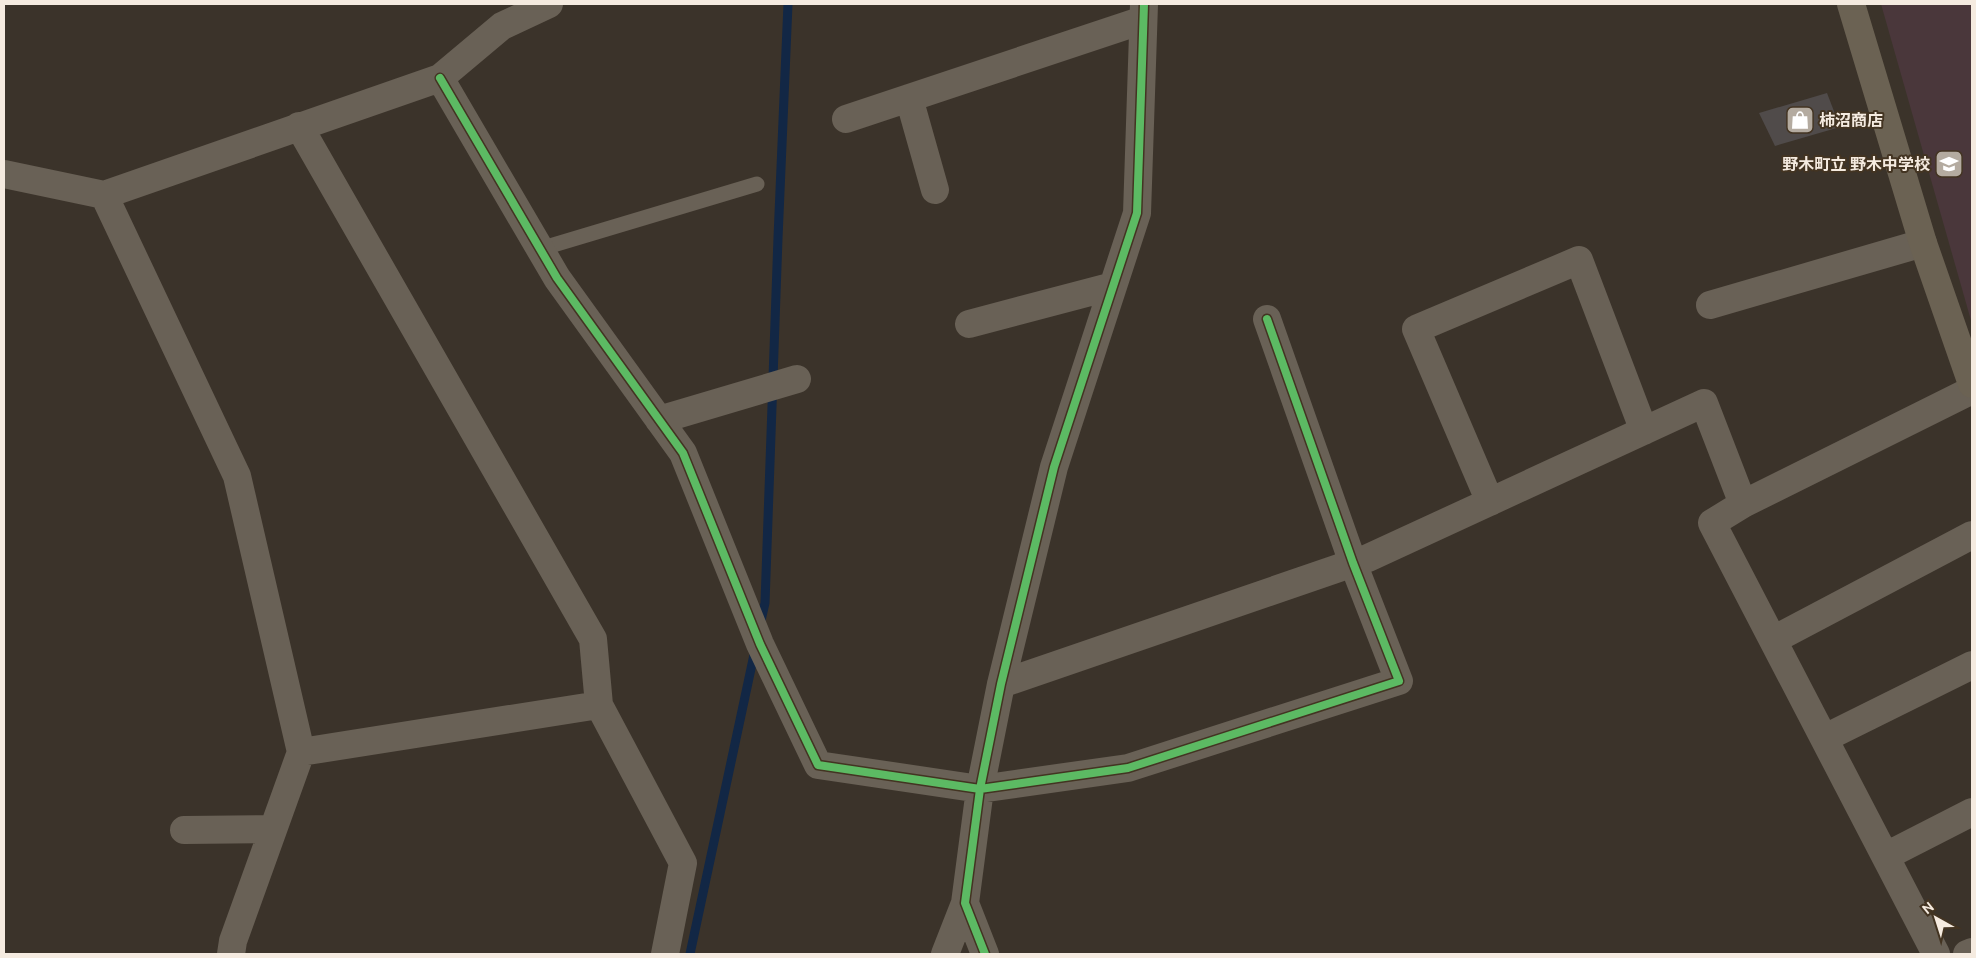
<svg xmlns="http://www.w3.org/2000/svg" width="1976" height="958" viewBox="0 0 1976 958" font-family="Ubuntu,'Noto Sans JP',sans-serif">
	<style>
		.education { fill: #4a373b }
		.lines { fill: none; stroke-linecap: round; stroke-linejoin: round }
		.stream { stroke: #122745; stroke-width: 9 }
		.building { fill: #504b4a }
		.lane { stroke: #696156; stroke-width: 15 }
		.street { stroke: #696156; stroke-width: 28 }
		.secondary { stroke: #6b6253; stroke-width: 28 }
		.cycleway-casing { stroke: #433422; stroke-width: 11 }
		.cycleway { stroke: #5cba63; stroke-width: 8 }
		.labels { text-anchor: middle; stroke-width: 4; stroke-linejoin: round; paint-order: stroke }
		.poi-label { font-size: 16px; font-weight: bold; fill: #f5ebe0; stroke: #433422; text-anchor: start }
	</style>
	<rect width="100%" height="100%" fill="#3b332a"/>
	<path class="education" d="M1881 4H1972V324Z"/>
	<g class="lines">
		<path class="stream" d="M760 625 765 603 778 238 788 4
			M690 954 755 650"/>
	</g>
	<path class="building" d="M1827 93 1840 127 1775 146 1759 113Z"/>
	<g class="lines">
		<path class="lane" d="M540 249 757 184"/>
		<path class="street" d="M440 78 557 278 683 453 760 644 818 765 980 789 1128 768 1399 681 1353 563 1267 319
			M909 98 935 190
			M846 119 1143 20
			M299 126 593 639 599 705
			M4 174 104 195 440 78 502 26 549 4
			M104 195 237 476 301 752 233 941 231 954
			M1710 305 1923 243
			M969 324 1113 286
			M659 420 797 379
			M1490 502 1416 329 1579 260 1644 431
			M1773 640 1972 535
			M1001 684 1368 558 1704 403 1743 504
			M1825 738 1972 665
			M301 752 599 705 683 863 665 954
			M184 830 273 829
			M1886 856 1972 812
			M945 954 965 903
			M985 954 965 903 980 789 1001 684 1054 467 1137 213 1144 4
			M1936 954 1712 523 1743 504 1972 390
			M1967 954 1972 952"/>
		<path class="secondary" d="M1851 4 1923 243 1972 384"/>
		<defs>
			<path id="cycleway" d="M440 78 557 278 683 453 760 644 818 765 980 789 1128 768 1399 681 1353 563 1267 319
				M985 954 965 903 980 789 1001 684 1054 467 1137 213 1144 4"/>
		</defs>
		<use href="#cycleway" class="cycleway-casing"/>
		<use href="#cycleway" class="cycleway"/>
	</g>
	<defs>
		<symbol id="shop-square" viewBox="-11 -11 22 22"><rect x="-9" y="-9" width="18" height="18" rx="4" fill="#b4aba0" stroke="#433422"/><path d="M-5-2.5h2.3a2.7 3.5 0 0 1 5.4 0H5L5.5 6h-11ZM-1.5-2.5h3a1.5 2.3 0 0 0-3 0Z" fill="#fff"/></symbol>
		<symbol id="school-square" viewBox="-11 -11 22 22"><rect x="-9" y="-9" width="18" height="18" rx="4" fill="#b4aba0" stroke="#433422"/><path d="M0-5L7-2L0 1L-7-2ZM-4 1L0 2.5L4 1V4Q0 6-4 4Z" fill="#fff"/></symbol>
	</defs>
	<g fill-rule="evenodd">
		<use href="#shop-square" x="1784" y="104" width="32" height="32"/>
		<use href="#school-square" x="1933" y="148" width="32" height="32"/>
	</g>
	<g class="labels">
		<g class="poi-label">
			<text x="1819" y="126">柿沼商店</text>
			<text x="1930" y="170" text-anchor="end">野木町立 野木中学校</text>
		</g>
	</g>
	<rect width="1976" height="958" fill="none" stroke="#f5ebe0" stroke-width="10"/>
	<g transform="translate(1936 918) rotate(321)" stroke="#433422" stroke-width="4" paint-order="stroke">
	<path d="M0-4L9 19L0 12L-9 19Z" fill="#f5ebe0"/>
	<text y="-8" font-size="14" font-weight="bold" text-anchor="middle" fill="#f5ebe0">N</text>
	</g>
</svg>
